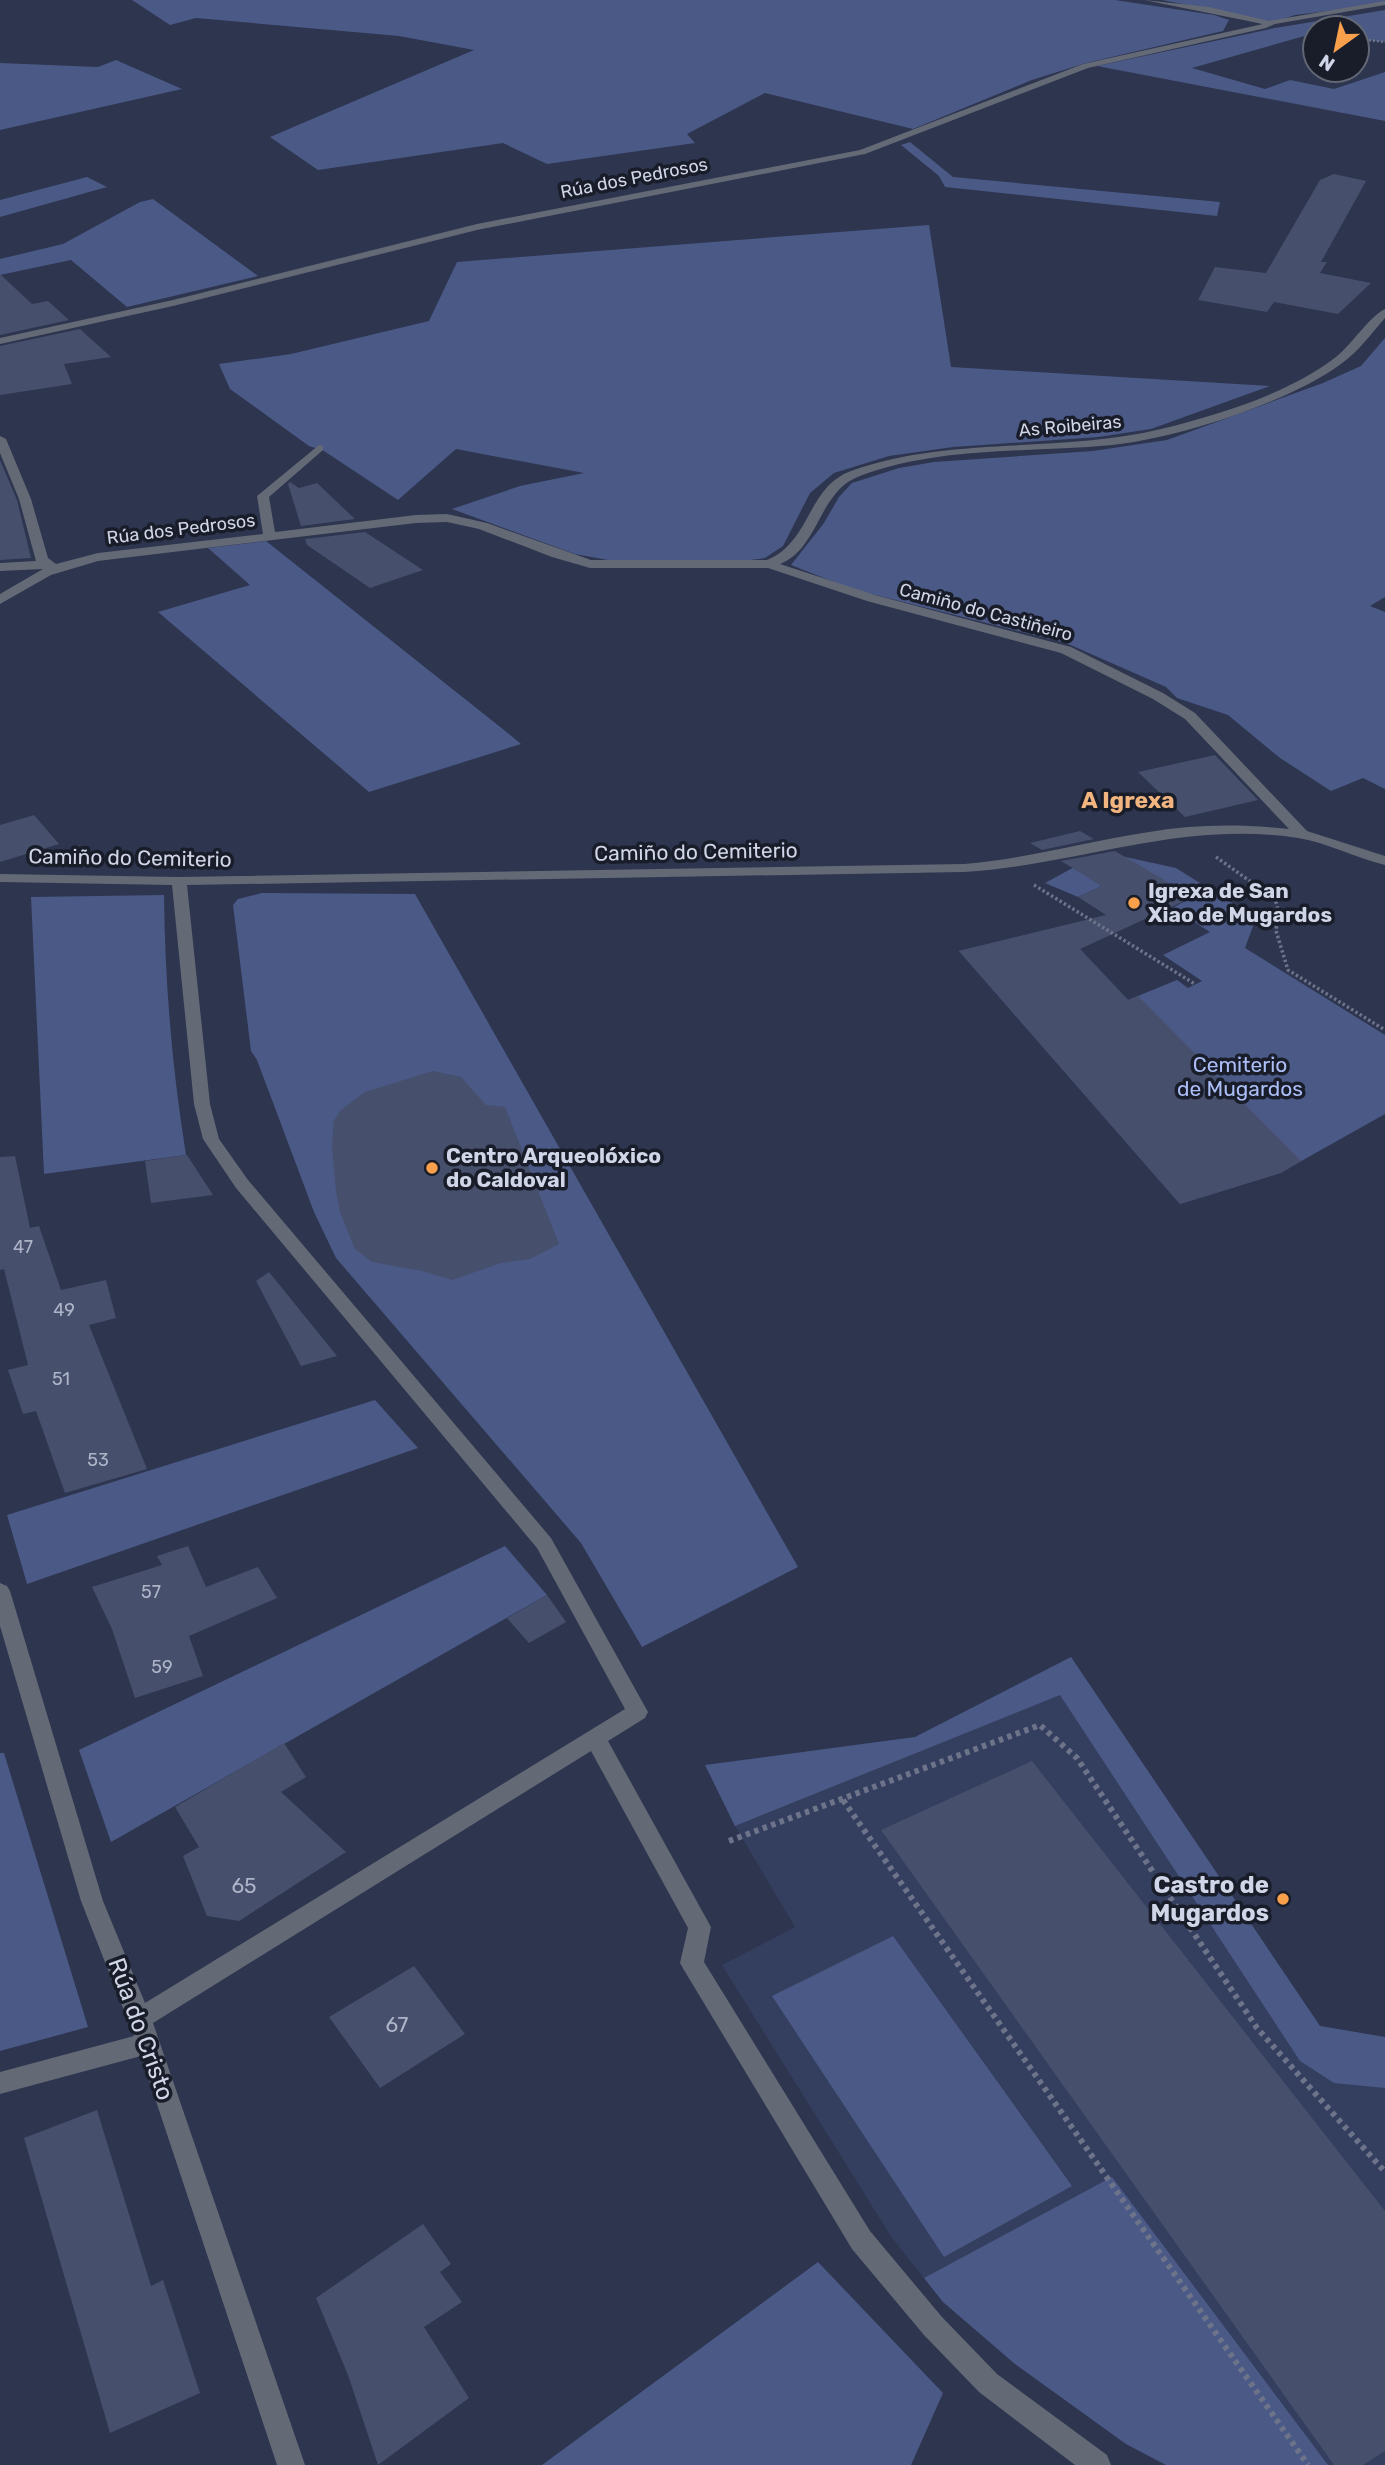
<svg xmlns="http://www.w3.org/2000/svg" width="1385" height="2465" viewBox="0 0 1385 2465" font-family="Rubik,sans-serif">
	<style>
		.built { fill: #343e5f }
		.green { fill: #4b5986 }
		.building { fill: #464f6c }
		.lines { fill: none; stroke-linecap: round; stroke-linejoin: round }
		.path-far2 { stroke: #6d748a; stroke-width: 2.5; stroke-dasharray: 2 2; stroke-linecap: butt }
		.path-far1 { stroke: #6d748a; stroke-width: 3.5; stroke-dasharray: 2.5 2.5; stroke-linecap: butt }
		.path { stroke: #6d748a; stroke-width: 6; stroke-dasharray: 4.5 4.5; stroke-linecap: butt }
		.minor { fill: #646976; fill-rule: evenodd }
		.poi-dot { fill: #f9a04d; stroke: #191d29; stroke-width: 2.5 }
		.labels { text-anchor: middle; stroke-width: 7; stroke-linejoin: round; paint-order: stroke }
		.far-street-label { font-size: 18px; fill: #d0d6e7; stroke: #191d29 }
		.number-label { font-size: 18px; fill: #aeb4c8 }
		.street-label { font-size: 21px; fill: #d0d6e7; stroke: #191d29 }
		.poi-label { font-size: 21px; font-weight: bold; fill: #d0d6e7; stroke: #191d29; text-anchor: start }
		.park-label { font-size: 21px; fill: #abbef7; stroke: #191d29 }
		.near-number-label { font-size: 21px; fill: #aeb4c8 }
		.neighbourhood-label { font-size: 23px; font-weight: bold; fill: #f3b580; stroke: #191d29 }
		.near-poi-label { font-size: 24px; font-weight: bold; fill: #d0d6e7; stroke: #191d29; text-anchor: end }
		.near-street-label { font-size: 24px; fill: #d0d6e7; stroke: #191d29 }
	</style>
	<rect width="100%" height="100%" fill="#2d354f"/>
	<path class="built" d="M1071 1657 1320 2026 1385 2037V2465H1166L1126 2444 1015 2364 943 2302 892 2238 722 1965 795 1927 735 1826 705 1765 915 1737Z"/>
	<path class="green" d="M132 0H1115L1214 15 1229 20 1223 31 1086 63 1032 80 913 129 765 93 687 134 695 143 547 164 503 143 318 170 270 137 474 50 399 36 196 18 170 25Z
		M1162 0H1385V4L1295 15 1265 25 1212 10Z
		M1385 10V42L1357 39V28H1315V36L1308 35 1192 68 1265 89 1290 80 1334 89 1385 72V121L1097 66 1275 28Z
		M116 60 182 89 0 130V63L98 67Z
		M910 142 953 177 1220 202 1217 216 945 187 939 176 901 145Z
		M87 177 107 187 0 217V200Z
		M153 199 258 276 127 307 71 260 0 275V259L63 244 140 202Z
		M929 225 951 367 1270 386 1151 429 1098 437 953 447 889 456 834 473 810 493 783 546 765 558 734 562 608 560 575 554 452 509 520 486 584 473 456 449 398 500 324 451 309 446 230 389 219 364 291 354 429 321 457 262Z
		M1385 338V597L1370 606 1385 612V789L1363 778 1331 791 1280 758 1228 715 1177 698 1166 687 1066 643 852 589 791 565 824 523 839 497 852 483 899 468 934 462 1093 451 1167 440 1323 383 1361 366Z
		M266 541 509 734 521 744 369 792 158 612 250 585 208 548Z
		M1112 854 1176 868 1256 918 1245 948 1385 1035V1114L1280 1173 1180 1204 959 951 1059 927 1128 1000 1177 980 1188 988 1202 981 1163 955 1210 932 1172 908 1193 897 1091 879 1102 886 1078 897 1045 883 1089 859Z
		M262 893 415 894 798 1567 642 1647 581 1543 336 1258 314 1212 257 1060 251 1051 233 905 238 899Z
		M164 895C165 983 172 1068 186 1155L44 1174 31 897Z
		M375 1400 418 1448 27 1584 7 1515Z
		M505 1546 547 1595 111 1842 79 1750Z
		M1071 1657 1320 2026 1385 2037V2088L1334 2083 1300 2061 1060 1695 735 1826 705 1765 915 1737Z
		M0 1753H4L88 2027 0 2051Z
		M893 1936 1072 2186 944 2257 772 1996Z
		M1112 2177 1328 2465H1166L1126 2444 1015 2364 943 2302 924 2278Z
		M818 2262 943 2393 911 2465H542Z"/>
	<path class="building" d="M1334 174 1366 181 1321 262H1327L1320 273 1371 283 1338 314 1274 302 1267 312 1198 300 1215 267 1266 273 1320 180Z
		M0 274 32 304 48 301 69 320 0 335Z
		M80 329 111 357 64 364 72 384 0 395V346Z
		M0 460 17 500 31 558 0 560Z
		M290 482 299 488 317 483 355 519 301 526 288 484Z
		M365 532 423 570 370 588 307 545 305 539Z
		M1215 755 1258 800 1185 817 1138 772Z
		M34 815 59 844 0 862V825Z
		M1080 831 1094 839 1042 850 1030 843Z
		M1115 851 1193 897 1080 949 1128 1000 1138 996 1301 1161 1281 1173 1180 1204 959 951 1106 915 1078 897 1102 886 1061 861Z
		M433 1071 461 1077 486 1105 505 1107 559 1244 530 1259 501 1263 452 1280 422 1271 372 1262 355 1249 340 1212 336 1191 332 1146 334 1120 341 1110 365 1092Z
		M187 1155 213 1195 151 1203 145 1161Z
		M15 1156 30 1228 39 1226 61 1290 106 1280 116 1318 89 1325 147 1469 65 1493 36 1411 23 1414 8 1370 28 1365 4 1269 0 1270V1157Z
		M269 1272 337 1356 301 1366 256 1281Z
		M188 1546 206 1587 258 1567 277 1598 189 1636 203 1676 135 1698 112 1629 92 1587 162 1565 157 1556Z
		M547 1595 566 1622 529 1643 507 1618Z
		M284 1743 306 1777 281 1792 346 1852 239 1921 207 1916 183 1856 199 1847 175 1807Z
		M1032 1761 1385 2211V2451L1363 2465H1334L881 1830Z
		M414 1966 465 2034 380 2088 329 2017Z
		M97 2110 151 2286 163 2280 200 2393 110 2433 24 2138Z
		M423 2224 451 2264 440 2272 462 2302 424 2327 469 2398 378 2465 348 2375 316 2298Z"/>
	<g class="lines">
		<path class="path-far2" d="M1357 39 1385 42"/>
		<path class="path-far1" d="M1216 857 1275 899 1278 909 1276 931 1288 970 1385 1030
			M1034 885 1195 984"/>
		<path class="path" d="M843 1800 1308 2465
			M729 1841 1040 1725 1077 1758 1257 2028 1385 2172"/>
		<path class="minor" d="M1144 0 1209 7 1269 21 1385 1V5L1275 24 1266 28 1088 68 865 154 477 230 173 306 0 344V338L173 300 477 224 860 150 1083 64 1263 24Z
			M1385 309V318C1371 334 1358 352 1341 364 1288 403 1177 438 1112 445 1028 453 940 446 860 476 818 491 820 548 780 564L875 595 1071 647 1163 693 1195 713 1307 831 1385 856V865C1356 858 1328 843 1298 838 1180 820 1079 865 964 872L187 885 210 1104 219 1139 248 1180 551 1538 648 1712 645 1718 608 1741 711 1927 704 1962 870 2231 942 2317 997 2374 1107 2455 1111 2465H1075L979 2392 924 2335 852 2249 684 1970 680 1963 688 1928 591 1751 153 2023 305 2465H277L141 2056 0 2094V2072L134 2036 81 1901 0 1626V1583L7 1586 10 1591 103 1901 145 2003 625 1709 537 1548 236 1188 203 1139 194 1104 172 885 0 882V874L179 877 964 864C1028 859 1087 841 1149 832 1196 824 1242 824 1289 829L1185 719 1153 699 1061 653 867 601 768 568H590L552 557 479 529 447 522 416 523 98 561 51 575 0 604V594L43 569 0 571V563L36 561 19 499 0 453V436L6 439 31 499 48 558 56 564 98 553 263 534 257 496 319 445 323 446V450L269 497 275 532 416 515 447 514 487 523 591 560H767C811 542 807 487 851 471 951 435 1059 454 1161 429 1218 415 1284 395 1332 360 1350 348 1368 317 1385 309Z"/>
	</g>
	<g class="poi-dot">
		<circle cx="1134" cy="903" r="7"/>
		<circle cx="432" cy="1168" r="7"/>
		<circle cx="1283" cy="1899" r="7"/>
	</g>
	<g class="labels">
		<g class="far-street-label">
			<text transform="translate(634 178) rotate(-11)" y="6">Rúa dos Pedrosos</text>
			<text transform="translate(1070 426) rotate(-5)" y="6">As Roibeiras</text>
			<text transform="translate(181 529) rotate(-7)" y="6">Rúa dos Pedrosos</text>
			<text transform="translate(986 612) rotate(15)" y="6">Camiño do Castiñeiro</text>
		</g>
		<g class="number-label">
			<text x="23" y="1253">47</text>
			<text x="64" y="1316">49</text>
			<text x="61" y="1385">51</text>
			<text x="98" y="1466">53</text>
			<text x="151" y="1598">57</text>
			<text x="162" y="1673">59</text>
		</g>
		<g class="street-label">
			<text transform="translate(696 852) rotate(-1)" y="7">Camiño do Cemiterio</text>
			<text transform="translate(130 858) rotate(1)" y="7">Camiño do Cemiterio</text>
		</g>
		<g class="poi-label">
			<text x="1148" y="898">Igrexa de San<tspan x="1148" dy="24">Xiao de Mugardos</tspan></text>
			<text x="446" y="1163">Centro Arqueolóxico<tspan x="446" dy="24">do Caldoval</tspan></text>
		</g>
		<g class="park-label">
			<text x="1240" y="1072">Cemiterio<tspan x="1240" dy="24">de Mugardos</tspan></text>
		</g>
		<g class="near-number-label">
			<text x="244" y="1893">65</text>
			<text x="397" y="2032">67</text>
		</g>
		<g class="neighbourhood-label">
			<text x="1128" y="808">A Igrexa</text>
		</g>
		<g class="near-poi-label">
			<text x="1269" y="1893">Castro de<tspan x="1269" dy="28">Mugardos</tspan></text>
		</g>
		<g class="near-street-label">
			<text transform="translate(141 2029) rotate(70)" y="8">Rúa do Cristo</text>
		</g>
	</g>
	<g transform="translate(1336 49) rotate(213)"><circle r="33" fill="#191d29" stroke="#626775" stroke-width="2"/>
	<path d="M0-5L12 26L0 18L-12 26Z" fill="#f9a04d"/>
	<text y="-10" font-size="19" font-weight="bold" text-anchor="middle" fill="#d0d6e7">N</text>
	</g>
</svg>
